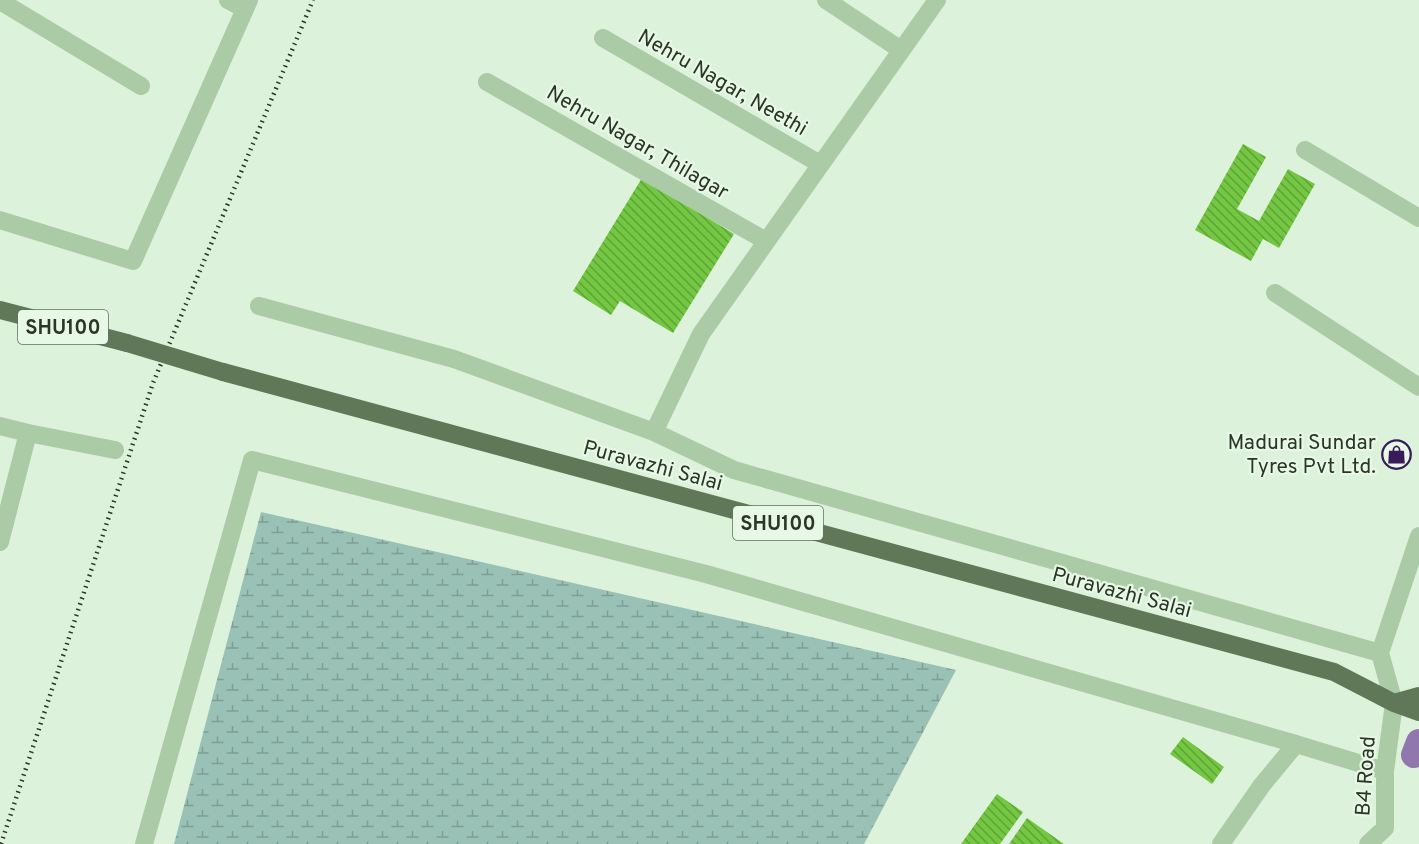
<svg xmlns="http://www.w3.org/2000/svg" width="1419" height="844" viewBox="0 0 1419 844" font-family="Overpass,sans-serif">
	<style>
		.wetland { fill: url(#wetland-marsh) }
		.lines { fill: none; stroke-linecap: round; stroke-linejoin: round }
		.canal { stroke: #9078af; stroke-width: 26 }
		.building { fill: url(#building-back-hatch) }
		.minor { stroke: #abcaa6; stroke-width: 18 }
		.major { stroke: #607858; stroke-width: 18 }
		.rail { stroke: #2b3627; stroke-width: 4.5; stroke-dasharray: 1.5 4.5; stroke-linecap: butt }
		.major-bridge { stroke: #607858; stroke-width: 18 }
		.labels { text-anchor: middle; stroke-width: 4.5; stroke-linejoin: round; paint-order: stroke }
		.shield { fill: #e7f9e6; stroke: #637060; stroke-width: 1.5 }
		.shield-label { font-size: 20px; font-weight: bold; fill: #2b3627 }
		.street-label { font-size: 21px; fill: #2b3627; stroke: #e7f9e6 }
		.poi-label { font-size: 21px; fill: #2b3627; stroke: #e7f9e6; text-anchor: end }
	</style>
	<defs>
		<pattern id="wetland-marsh" width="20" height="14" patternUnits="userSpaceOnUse" patternTransform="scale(1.5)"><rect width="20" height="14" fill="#9ac1b6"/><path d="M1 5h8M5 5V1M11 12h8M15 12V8" fill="none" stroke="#7e9e94"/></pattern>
		<pattern id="building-back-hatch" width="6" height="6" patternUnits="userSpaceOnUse" patternTransform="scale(1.5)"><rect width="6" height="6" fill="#73c742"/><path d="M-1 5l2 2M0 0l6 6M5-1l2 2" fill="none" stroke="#5fa237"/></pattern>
	</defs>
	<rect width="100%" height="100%" fill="#dcf2da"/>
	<path class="wetland" d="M261 512 956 670 864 844H174Z"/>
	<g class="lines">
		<path class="canal" d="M1414 755 1419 742"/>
	</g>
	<path class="building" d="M1243 144 1266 157 1237 209 1259 221 1288 169 1315 184 1279 248 1263 239 1251 261 1195 230Z
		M642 178 734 234 673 333 620 301 611 315 573 291Z
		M1183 737 1224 767 1212 784 1170 754Z
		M997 794 1023 812 1000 844H961Z
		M1027 818 1064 844H1009Z"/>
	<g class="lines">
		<path class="minor" d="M228 0 245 9
			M826 0 901 50
			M937 0 701 334 654 432 734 470 1380 653
			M0 1 141 86
			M603 38 820 164
			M487 82 766 241
			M1305 150 1419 218
			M0 220 133 261 249 0
			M1275 293 1419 387
			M259 306 454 359 654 432
			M0 426 28 433 0 542
			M28 433 115 450
			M1380 653 1419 536
			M144 844 252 460 706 574 1296 744
			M1221 844 1262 785 1296 744 1385 771
			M1368 844 1385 828V771L1394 703 1380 653"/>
		<path class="major" d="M0 310 127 343
			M223 372 1334 672 1394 703 1419 712
			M1394 703 1419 696"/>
		<path class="rail" d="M1 844 153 383 313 0"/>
		<path class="major-bridge" d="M127 343 223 372"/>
	</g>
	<defs>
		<symbol id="shop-ring" viewBox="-11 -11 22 22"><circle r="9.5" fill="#e7f9e6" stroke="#371c57" stroke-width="1.5"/><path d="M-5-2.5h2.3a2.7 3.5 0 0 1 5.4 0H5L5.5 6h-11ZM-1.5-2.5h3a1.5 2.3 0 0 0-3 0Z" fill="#371c57"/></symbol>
	</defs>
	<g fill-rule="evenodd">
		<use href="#shop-ring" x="1380" y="438" width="33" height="33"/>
	</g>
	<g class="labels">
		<g class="shield">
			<rect x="18" y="310" width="90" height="34" rx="4.5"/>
			<rect x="733" y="506" width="90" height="34" rx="4.5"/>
		</g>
		<g class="shield-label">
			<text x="63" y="334">SHU100</text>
			<text x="778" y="530">SHU100</text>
		</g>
		<g class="street-label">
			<text transform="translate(723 82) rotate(30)" y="7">Nehru Nagar, Neethi</text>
			<text transform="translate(638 142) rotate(30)" y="7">Nehru Nagar, Thilagar</text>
			<text transform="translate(653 465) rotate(15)" y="7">Puravazhi Salai</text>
			<text transform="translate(1122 592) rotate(15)" y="7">Puravazhi Salai</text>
			<text transform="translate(1365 776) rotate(-86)" y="7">B4 Road</text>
		</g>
		<g class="poi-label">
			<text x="1376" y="449">Madurai Sundar<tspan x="1376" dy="24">Tyres Pvt Ltd.</tspan></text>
		</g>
	</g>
</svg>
